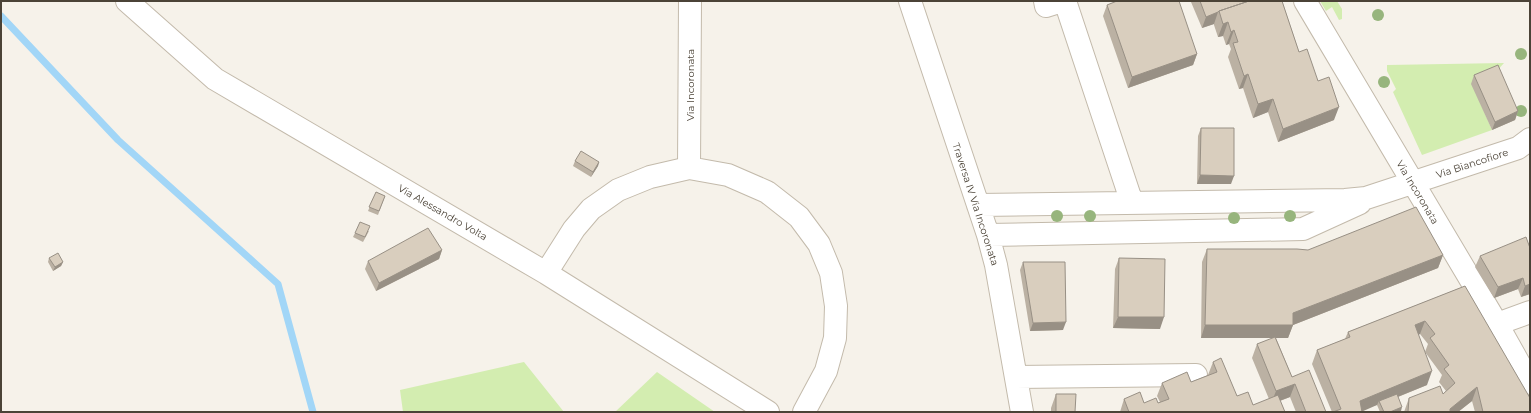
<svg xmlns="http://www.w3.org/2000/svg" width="1531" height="413" viewBox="0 0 1531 413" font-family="Montserrat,sans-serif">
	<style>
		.green { fill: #d3edb0 }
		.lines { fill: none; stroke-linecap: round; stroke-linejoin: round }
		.stream { stroke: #a2d6f7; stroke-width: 7 }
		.minor-casing { stroke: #c3baab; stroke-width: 24 }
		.minor { stroke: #fff; stroke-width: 22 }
		.tree { fill: #97b57d }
		.wall { fill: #bbb1a3 }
		.shaded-wall { fill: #989085 }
		.building { fill: #d9cebe; stroke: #989085 }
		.labels { text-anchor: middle; stroke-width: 4; stroke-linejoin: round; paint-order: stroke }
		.street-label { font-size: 10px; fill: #4b4337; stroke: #fff }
	</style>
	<rect width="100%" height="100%" fill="#f6f2ea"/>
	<path class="green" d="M1320 1H1337L1342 9V19L1339 20 1332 7 1326 11Z
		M1504 63 1495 73 1472 84 1492 130 1422 155 1393 92 1396 89 1387 71V65Z
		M524 362 564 412H403L400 390Z
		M657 372 715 412H615Z"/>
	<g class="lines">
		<path class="stream" d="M1 16 118 140 278 284 313 412"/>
		<defs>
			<path id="minor" d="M127 1 215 79 546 273 768 412
				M910 1 988 235 996 265 1022 412
				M1045 1 1046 6 1062 1
				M1065 1 1132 203
				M1305 1 1497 324 1530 383
				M689 168 690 1
				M978 205 1345 200 1366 198 1518 148 1530 139
				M988 235 1303 229 1360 203
				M546 273 574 229 591 209 618 190 650 177 689 168 728 175 767 192 799 217 819 244 831 273 836 306 835 338 826 371 804 412
				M1497 324 1530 312
				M1016 377 1196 375"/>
		</defs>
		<use href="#minor" class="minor-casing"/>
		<use href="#minor" class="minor"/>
	</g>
	<g class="tree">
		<circle cx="1378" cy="15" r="6"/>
		<circle cx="1521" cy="54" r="6"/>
		<circle cx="1384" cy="82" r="6"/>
		<circle cx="1521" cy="111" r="6"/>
		<circle cx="1057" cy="216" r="6"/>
		<circle cx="1090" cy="216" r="6"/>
		<circle cx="1290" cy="216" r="6"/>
		<circle cx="1234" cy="218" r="6"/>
	</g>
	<path class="wall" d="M1192 1H1282L1299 52 1318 81 1334 120 1278 142 1268 112 1253 118 1243 88 1239 89 1228 57 1231 49 1229 44 1226 45 1223 36 1218 37 1214 25V24L1202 28 1191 2Z
		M1107 5 1197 54 1193 65 1128 88 1103 16Z
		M1474 75 1518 111 1515 120 1492 130 1471 84Z
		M1201 128 1231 184H1197L1198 136Z
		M575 161 599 162 598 166 591 177 573 166Z
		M376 192 385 196 378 215 368 211Z
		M369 231 363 242 353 237 355 233Z
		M1530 248V294L1521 297 1518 289 1494 298 1475 267 1480 256Z
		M1207 249 1308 250 1443 255 1438 268 1293 325 1288 338H1276L1292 377 1326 412H1296L1290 397 1280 401 1285 412H1120L1124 399 1144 403H1158L1160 402 1157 396 1162 383 1191 382 1208 375 1213 362 1237 396 1253 405 1269 399 1252 358 1257 344 1273 338H1201L1202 262Z
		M442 250 439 259 376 291 365 269 368 261Z
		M49 258 63 262 61 266 53 271 48 262Z
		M1119 258 1160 329 1113 328 1115 269Z
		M1023 262 1063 330 1030 331 1020 270Z
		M1465 286 1530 412H1475L1472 401 1458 412H1404L1409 398 1443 394 1446 391 1439 382 1442 375 1425 352 1428 344 1420 334 1418 335 1427 385 1398 397 1401 411 1399 412H1380L1377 405 1332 412 1312 364 1317 350 1345 339 1348 332Z
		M1056 394 1075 412H1051V408Z"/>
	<path class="shaded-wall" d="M1218 12 1214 24 1202 28 1206 17Z
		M1228 22 1223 36 1218 37 1223 24Z
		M1234 30 1229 44 1226 45 1231 32Z
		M1197 54 1193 65 1128 88 1132 77Z
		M1248 74 1243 88 1239 89 1244 76Z
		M1273 99 1268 112 1253 118 1258 104Z
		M1339 107 1334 120 1278 142 1283 129Z
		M1518 111 1515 120 1492 130 1495 122Z
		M599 162 598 166 591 177 593 172Z
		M1200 175 1234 176 1231 184H1197Z
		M442 250 439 259 376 291 379 283Z
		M1443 255 1438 268 1293 325 1288 338H1201L1205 325 1293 313Z
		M63 262 61 266 53 271 55 267Z
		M1523 278 1518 289 1494 298 1498 287Z
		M1530 284V294L1521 297 1525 286Z
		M1118 317H1164L1160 329 1113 328Z
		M1425 321 1420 334 1410 338 1415 325Z
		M1066 322 1063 330 1030 331 1033 323Z
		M1432 371 1427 385 1380 404 1379 401 1377 405 1361 412 1360 401Z
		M1295 384 1290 397 1271 404 1276 391Z
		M1477 387 1472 401 1458 412H1449L1450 409Z
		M1402 407 1401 411 1399 412H1390Z"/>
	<path class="building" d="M1117 1H1179L1197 54 1132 77 1107 5Z
		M1200 1H1249L1219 11 1218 12 1206 17Z
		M1249 1H1282L1299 52 1307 49 1318 81 1329 77 1339 107 1283 129 1273 99 1258 104 1248 74 1244 76 1233 43 1238 42 1234 30 1231 32 1228 22 1223 24 1219 11Z
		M1498 65 1518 111 1495 122 1474 75Z
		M1201 128H1234V176L1200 175Z
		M581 151 599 162 593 172 575 161Z
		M376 192 385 196 379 211 369 207Z
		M1416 207 1443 255 1293 313V325H1205L1207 249H1297L1308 250Z
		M360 222 370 226 365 237 355 233Z
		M428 228 442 250 379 283 368 261Z
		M1526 237 1530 248V284L1525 286 1523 278 1498 287 1480 256Z
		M58 253 63 262 55 267 49 258Z
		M1119 258 1165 259 1164 317H1118Z
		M1023 262H1065L1066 322 1033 323Z
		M1465 286 1530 398V412H1483L1477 387 1450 409V412H1408L1409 398 1440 386 1443 394 1455 383 1444 369 1449 365 1430 338 1435 334 1425 321 1415 325 1432 371 1360 401 1362 412H1333L1341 409 1317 350 1350 337 1348 332Z
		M1275 337 1292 377 1309 370 1326 412H1306L1295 384 1276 391 1257 344Z
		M1221 358 1237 396 1248 392 1253 405 1278 395 1285 412H1129L1124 399 1140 392 1144 403 1156 398 1158 403 1169 399 1162 383 1187 372 1191 382 1217 372 1213 362Z
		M1056 394H1076L1075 412H1056Z
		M1397 394 1402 407 1390 412H1384L1379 401Z"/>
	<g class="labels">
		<g class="street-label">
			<text transform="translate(690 85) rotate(-90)" y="4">Via Incoronata</text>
			<text transform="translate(1472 163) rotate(-18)" y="4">Via Biancofiore</text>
			<text transform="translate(1418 192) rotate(59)" y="4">Via Incoronata</text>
			<text transform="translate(976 204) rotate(72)" y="4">Traversa IV Via Incoronata</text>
			<text transform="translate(443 212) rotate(30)" y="4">Via Alessandro Volta</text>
		</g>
	</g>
	<rect width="1531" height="413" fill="none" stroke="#4b4337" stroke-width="4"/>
</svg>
